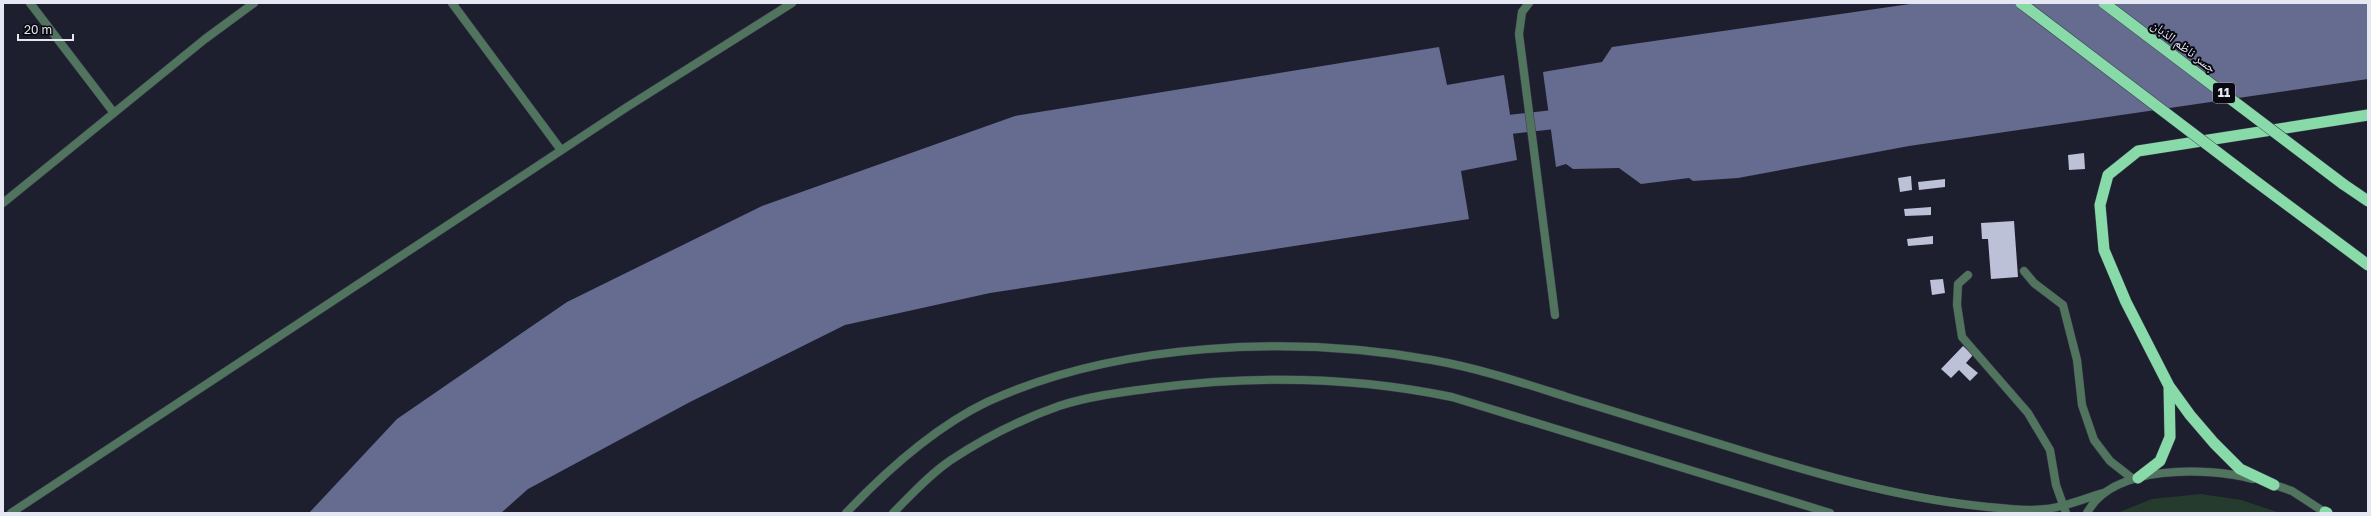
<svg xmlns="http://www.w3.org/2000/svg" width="2371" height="516" viewBox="0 0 2371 516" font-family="'Golos Text','Noto Naskh Arabic',sans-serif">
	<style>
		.green { fill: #253b2d }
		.water { fill: #666b90 }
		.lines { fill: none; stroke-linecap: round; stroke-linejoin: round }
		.canal { stroke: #666b90; stroke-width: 19 }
		.building { fill: #bdc1d7 }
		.service-casing { stroke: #393b4a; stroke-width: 9 }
		.minor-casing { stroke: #393b4a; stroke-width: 9 }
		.tertiary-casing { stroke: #393b4a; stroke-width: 9 }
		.trunk-casing { stroke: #393b4a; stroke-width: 12 }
		.service { stroke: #51745e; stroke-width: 8 }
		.minor { stroke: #51745e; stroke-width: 8 }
		.tertiary { stroke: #51745e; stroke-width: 8 }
		.trunk { stroke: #88dba8; stroke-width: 11 }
		.trunk-bridge-casing { stroke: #393b4a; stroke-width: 12; stroke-linecap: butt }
		.trunk-bridge { stroke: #88dba8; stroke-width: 11 }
		.labels { text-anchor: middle; stroke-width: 4; stroke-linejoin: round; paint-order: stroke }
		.shield { fill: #090a11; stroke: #a3a5ae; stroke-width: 1 }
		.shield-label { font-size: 12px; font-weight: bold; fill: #e5e7f2 }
		.street-label { font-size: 13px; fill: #e5e7f2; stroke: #090a11 }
	</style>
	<rect width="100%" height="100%" fill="#1d1f2f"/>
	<path class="green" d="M2201 494 2241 500 2280 513H2117L2152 499Z"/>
	<path class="water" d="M1917 3H2368V79L1909 146 1738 178 1693 181 1689 178 1641 184 1619 168 1573 169 1566 164 1556 167 1543 72 1602 62 1612 47Z
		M1439 47 1447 85 1504 75 1517 160 1461 171 1469 219 990 293 845 325 690 402 528 489 501 513H309L397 419 567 302 762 206 1015 116Z"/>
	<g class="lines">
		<path class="canal" d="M1487 127 1576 117"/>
	</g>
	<path class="building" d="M2084 153 2085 169 2069 170 2068 155Z
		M1911 176 1912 190 1900 192 1898 178Z
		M1945 179V187L1919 190 1918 182Z
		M1931 207V215L1905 216 1904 209Z
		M2014 221 2018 277 1991 279 1988 239H1982L1981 223Z
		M1933 236V244L1908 246 1907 239Z
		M1943 279 1945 293 1932 295 1930 280Z
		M1963 346 1973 355 1966 363 1978 373 1970 381 1959 370 1951 378 1941 369Z"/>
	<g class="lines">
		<defs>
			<path id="service" d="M2024 271 2034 283 2063 305 2077 360 2082 405 2094 440 2110 461 2133 479
				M1968 275 1958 284 1957 305 1962 337 2028 413 2050 450 2056 485 2066 513"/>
			<path id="minor" d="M30 3 114 113
				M452 3 561 150
				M1529 3 1522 12 1519 34 1555 315
				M3 203 205 39 254 3
				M11 513 627 107 792 3"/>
			<path id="tertiary" d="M2269 483 2292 491 2326 513
				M846 513C885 472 935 427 987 402 1117 342 1293 335 1432 360 1478 368 1523 383 1567 397 1622 414 1678 431 1733 448 1813 473 1895 497 1979 506 2000 508 2025 512 2046 509 2065 507 2085 498 2103 493
				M893 513C911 495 930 474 951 460 984 438 1022 419 1059 406 1089 396 1123 392 1154 388 1255 375 1352 376 1452 397L1830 513
				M2087 513C2113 464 2206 467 2253 479"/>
			<path id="trunk" d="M2250 177 2368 265
				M2343 184 2368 201
				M2138 478 2160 461 2170 437 2169 386
				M2274 485 2240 469 2214 443 2190 415 2169 386 2126 302 2104 250 2100 205 2108 175 2138 151 2368 115
				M2325 512 2327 513"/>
		</defs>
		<use href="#service" class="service-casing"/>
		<use href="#minor" class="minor-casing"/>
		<use href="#tertiary" class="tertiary-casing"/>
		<use href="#trunk" class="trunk-casing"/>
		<use href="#service" class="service"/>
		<use href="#minor" class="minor"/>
		<use href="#tertiary" class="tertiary"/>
		<use href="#trunk" class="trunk"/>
		<defs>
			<path id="trunk-bridge" d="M2021 3 2250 177
				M2104 3 2343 184"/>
		</defs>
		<use href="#trunk-bridge" class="trunk-bridge-casing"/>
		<use href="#trunk-bridge" class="trunk-bridge"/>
	</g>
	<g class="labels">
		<rect class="shield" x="2213" y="83" width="22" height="20" rx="3"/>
		<g class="shield-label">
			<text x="2224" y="97">11</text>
		</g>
		<g class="street-label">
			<text transform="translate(2184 46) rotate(37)" y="5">جسر ناظم الذبان</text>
		</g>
	</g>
	<rect width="2371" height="516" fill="none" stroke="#e5e7f2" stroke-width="8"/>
	<path d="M18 34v6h55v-6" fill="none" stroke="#e5e7f2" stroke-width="2"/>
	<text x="24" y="34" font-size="12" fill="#e5e7f2" stroke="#090a11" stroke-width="3" paint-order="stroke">20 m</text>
</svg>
